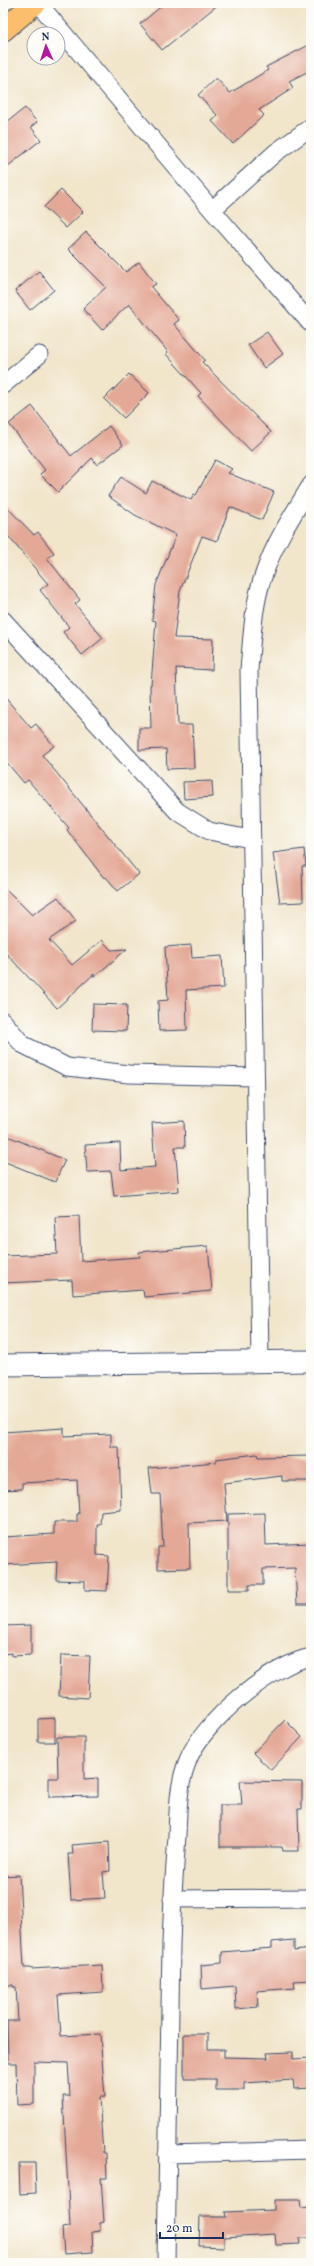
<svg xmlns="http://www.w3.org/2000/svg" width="314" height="2266" viewBox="0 0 314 2266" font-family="Vollkorn,serif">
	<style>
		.building { fill: #e4a896 }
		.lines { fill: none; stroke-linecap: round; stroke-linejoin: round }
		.minor-casing { stroke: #3b4a6e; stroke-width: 19 }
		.tertiary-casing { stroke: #3b4a6e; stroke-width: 23 }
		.trunk-casing { stroke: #3b4a6e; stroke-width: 24 }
		.minor { stroke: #fff; stroke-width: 17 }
		.tertiary { stroke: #fff; stroke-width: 21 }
		.trunk { stroke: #fabe6d; stroke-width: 22 }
	</style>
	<rect width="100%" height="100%" fill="#fdfcf7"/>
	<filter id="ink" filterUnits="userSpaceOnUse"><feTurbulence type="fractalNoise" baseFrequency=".025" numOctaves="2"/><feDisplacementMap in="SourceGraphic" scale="8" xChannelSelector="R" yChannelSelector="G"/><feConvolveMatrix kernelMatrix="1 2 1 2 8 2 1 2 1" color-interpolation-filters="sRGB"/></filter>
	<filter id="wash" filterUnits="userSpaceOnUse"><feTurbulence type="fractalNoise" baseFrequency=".012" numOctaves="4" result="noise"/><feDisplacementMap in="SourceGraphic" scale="16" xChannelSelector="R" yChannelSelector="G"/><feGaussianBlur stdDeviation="0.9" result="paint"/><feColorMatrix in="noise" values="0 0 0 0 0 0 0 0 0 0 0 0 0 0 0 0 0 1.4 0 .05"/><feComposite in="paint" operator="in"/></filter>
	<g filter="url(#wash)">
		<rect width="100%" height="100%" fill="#f1e5ca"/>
		<g id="blocks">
			<path class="building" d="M165 3H220L162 50 140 24Z
				M311 44V70L289 81 293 88 259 110 264 115 233 144 212 121 218 116 198 95 216 78 230 93 268 70 266 67Z
				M25 108 37 122 31 127 41 140 3 170V125Z
				M61 190 83 212 66 228 44 207Z
				M86 232 126 272 139 262 156 284 151 287 179 320 174 324 205 360 202 362 271 432 251 451 198 396 201 393 166 354 168 352 129 304 102 330 83 309 106 287 68 249Z
				M39 271 54 290 30 310 15 291Z
				M267 332 283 354 264 368 248 345Z
				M129 374 149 393 124 418 104 399Z
				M32 406 71 456 109 426 123 445 97 465 92 458 58 492 40 474 45 470 9 424Z
				M215 460 232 469 228 473 274 492 262 520 230 507 217 541 202 536 180 591 174 638 213 639 212 670 176 668 178 725H192L194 768 167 769 166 749 139 750V728H151L150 685H151L156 621 152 620 156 585 176 535 135 515 108 496 121 477 146 493 152 481 191 500 194 494 196 495Z
				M3 503 34 535 38 532 54 553 47 558 80 600 75 604 103 638 82 655 63 632 69 627 40 590 48 584 3 530Z
				M3 695 31 728 36 724 54 746 42 755 139 874 118 891 106 877 104 878 67 830 69 828 28 780 24 783 3 758Z
				M212 781 213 797 184 799 183 782Z
				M304 849 306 866H302L303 902 280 903 273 853Z
				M3 886 32 915 58 897 76 921 49 940 72 965 102 940 111 950 127 949 94 977V974L57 1008 3 950Z
				M191 945 192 958 222 956 224 988 186 990 187 1030 159 1031 158 1001 168 1000 165 947Z
				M93 1004 127 1005 126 1031 92 1030Z
				M184 1121 185 1147H175L179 1191 114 1196 111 1171 87 1172 85 1145 120 1143 121 1170 155 1167 152 1123Z
				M3 1134 65 1160 55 1182 3 1161Z
				M79 1216 81 1261 140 1257 139 1252 208 1246 212 1291 144 1297 143 1290 73 1295 72 1280 3 1283V1256L57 1254 55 1217Z
				M64 1428V1436L111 1434V1447H119L121 1510 101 1512 100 1524H97V1555L109 1556 107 1591 85 1590V1581L56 1580 57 1562 3 1565V1537L54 1534V1522H77V1514H79L77 1480 22 1483V1489L3 1490V1432Z
				M257 1454 258 1457 311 1456V1481H282V1476L224 1483 227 1521 189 1523 190 1568 158 1569V1547H163L160 1494H152L149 1468 216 1462V1459Z
				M265 1513 266 1545 311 1543V1604H297L295 1568 263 1569V1585H249V1590H228V1514Z
				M31 1625V1655L12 1656V1653L3 1654V1626Z
				M61 1655 90 1656 88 1698 59 1696Z
				M55 1718V1742H38V1719Z
				M285 1720 302 1737 271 1770 253 1753Z
				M57 1737H84V1779L98 1778V1796L49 1797V1778H58Z
				M240 1781 302 1782V1809H298L299 1851H283L282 1847H220V1805H242Z
				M109 1842 110 1871 103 1872 105 1898 71 1900 68 1854H73L72 1845Z
				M19 1875 24 1968H31V1969L102 1965 103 1992 58 1995 61 2036 100 2034 105 2097H99L103 2153H106L107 2178H101L104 2222 100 2223V2231L92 2232 93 2252 64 2254 62 2228 70 2227 63 2096H70L68 2063 34 2062V2104L17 2105 16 2063H8L7 2021H18L16 1987H13V1985H3V1876Z
				M294 1940V1951L311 1949V1980L294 1981 295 1988 257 1991 258 2007 236 2009 235 1986 202 1989 201 1965 222 1963V1952L272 1948V1942Z
				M184 2034H208V2049H224V2057L268 2058 267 2053 293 2052V2059L311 2058V2088L294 2089 293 2080 244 2083V2090H216V2079H184Z
				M19 2163H35L36 2193 20 2194Z
				M274 2200H300L301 2208 311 2207V2238H299L300 2244 276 2245 275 2234 224 2237V2247L199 2246 200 2217H226L225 2212 274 2210Z"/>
		</g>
	</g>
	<g filter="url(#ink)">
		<use href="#blocks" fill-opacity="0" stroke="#3b4a6e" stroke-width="1"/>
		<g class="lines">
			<defs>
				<path id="minor" d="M38 3 212 210 311 324
					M212 210 275 153 311 127
					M3 385 39 355
					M3 620 177 811 209 831 250 839
					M3 1021 22 1044 67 1067 129 1074 254 1077
					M260 1361 249 670C252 637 253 602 265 571 276 540 294 513 311 485
					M172 1899 311 1898
					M167 2154 311 2150
					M166 2263C167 2156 169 2050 171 1944 172 1908 174 1872 177 1836 178 1810 178 1784 188 1760 202 1723 272 1664 311 1657"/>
				<path id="tertiary" d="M3 1365 311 1361"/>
				<path id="trunk" d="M3 30 35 3"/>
			</defs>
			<use href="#minor" class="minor-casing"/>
			<use href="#tertiary" class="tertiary-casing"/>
			<use href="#trunk" class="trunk-casing"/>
			<use href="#minor" class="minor"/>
			<use href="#tertiary" class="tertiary"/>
			<use href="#trunk" class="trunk"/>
		</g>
	</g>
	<rect width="314" height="2266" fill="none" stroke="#fdfcf7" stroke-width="16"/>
	<g transform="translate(46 46) rotate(357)"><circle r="19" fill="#fdfcf7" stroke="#a3aaba"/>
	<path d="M0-3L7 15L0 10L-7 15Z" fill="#b5179e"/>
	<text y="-6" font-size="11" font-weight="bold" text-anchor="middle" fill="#1b2f5e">N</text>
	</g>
	<path d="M160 2232v6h63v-6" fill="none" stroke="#1b2f5e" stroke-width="2"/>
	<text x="166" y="2232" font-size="12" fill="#1b2f5e" stroke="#fdfcf7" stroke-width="3" paint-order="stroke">20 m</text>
</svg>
